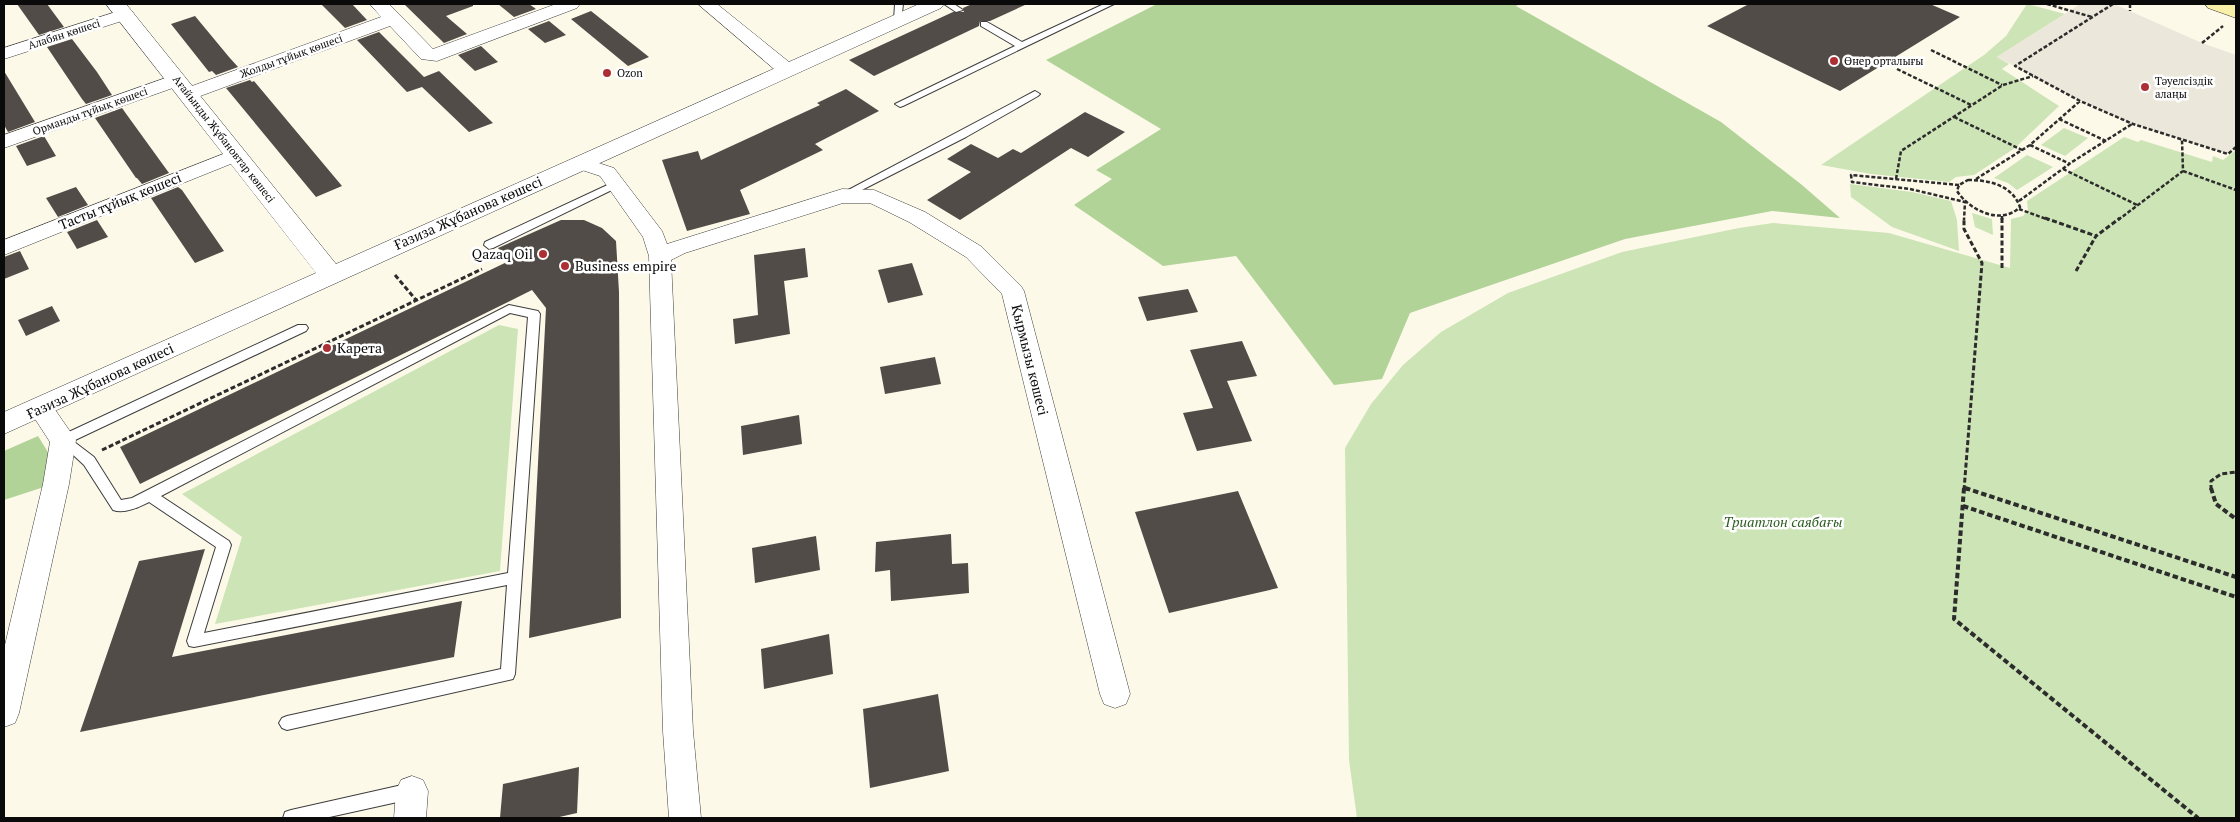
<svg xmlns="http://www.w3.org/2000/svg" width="2240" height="822" viewBox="0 0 2240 822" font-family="'PT Serif',serif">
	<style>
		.green { fill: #cde4b6 }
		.forest { fill: #b1d397 }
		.plaza { fill: #ebe7da }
		.building { fill: #524c48 }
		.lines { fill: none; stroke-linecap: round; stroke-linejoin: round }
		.service-casing { stroke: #3d3d3d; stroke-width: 2 }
		.minor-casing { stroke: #3d3d3d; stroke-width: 1 }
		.tertiary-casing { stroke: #3d3d3d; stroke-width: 1 }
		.secondary-casing { stroke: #2c2c2c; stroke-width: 1 }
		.path-far2 { stroke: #2c2c2c; stroke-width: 2.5; stroke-dasharray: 4 2; stroke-linecap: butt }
		.path-far1 { stroke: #2c2c2c; stroke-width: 3; stroke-dasharray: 5 2.5; stroke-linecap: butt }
		.path { stroke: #2c2c2c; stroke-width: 4; stroke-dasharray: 5.5 3; stroke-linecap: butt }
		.service { fill: #fff; fill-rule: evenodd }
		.minor { fill: #fff; fill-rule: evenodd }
		.tertiary { fill: #fff; fill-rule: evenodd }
		.secondary { fill: #f8f0a9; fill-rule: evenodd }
		.poi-dot { fill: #ae2f33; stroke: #fff; stroke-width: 2 }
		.labels { text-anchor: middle; stroke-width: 5; stroke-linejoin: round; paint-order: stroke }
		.far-street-label { font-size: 11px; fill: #0a0a0a; stroke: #fff }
		.far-poi-label { font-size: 11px; fill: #0a0a0a; stroke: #fff; text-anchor: start }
		.street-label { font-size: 14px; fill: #0a0a0a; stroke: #fff }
		.poi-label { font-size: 14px; fill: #0a0a0a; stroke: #fff; text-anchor: start }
		.park-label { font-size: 14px; font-style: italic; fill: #2c5b21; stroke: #fff }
	</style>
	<rect width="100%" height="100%" fill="#fdf9e9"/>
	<path class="green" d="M2027 4 2065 14 1997 57 2009 64 2002 69 2059 106 2015 148 1974 175 1956 177 1949 182 1871 174 1821 165 1984 55 2006 36Z
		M2064 128 2088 138 2065 156 2041 145Z
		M2124 137 2138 142 2141 140 2212 162 2213 156 2223 160 2236 150V818H1357L1349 760 1345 448 1371 404 1403 365 1441 332 1508 293 1622 252 1739 228 1773 223 1889 233 2010 268 2011 219 2023 216 2028 210 2027 201Z
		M2027 155 2053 167 2017 190 2008 183 1994 178Z
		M1850 184 1912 192 1951 201 1957 220 1959 251 1892 227 1851 197Z
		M1972 213 1992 219 1993 235 1975 227Z
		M499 325 518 329 500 571 215 624 242 537 182 494Z"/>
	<path class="forest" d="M1157 4H1520L1516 6 1721 122 1802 185 1840 218 1772 211 1625 239 1410 313 1382 379 1334 385 1236 256 1163 266 1074 205 1112 179 1096 170 1161 129 1046 60Z
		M38 436 51 457 44 487 4 500V451Z"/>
	<path class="plaza" d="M2080 4H2114L2202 43 2236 55V147L2228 154 2133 124 2075 98 1997 57Z"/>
	<path class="building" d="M17 4H47L64 27 39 35Z
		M321 4H352L367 20 345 28Z
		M404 4H473V6L446 16 467 34 444 43Z
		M498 4H529L536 9 514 17Z
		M972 4H1027L990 21H980L979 26 874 76 849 60 953 12H964L963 8Z
		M1749 4H1930L1960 17 1840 91 1707 26Z
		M591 11 649 57 628 66 571 19Z
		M195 16 229 57 238 67 216 75 212 71 209 72 171 24Z
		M549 21 566 35 545 43 528 29Z
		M379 32 424 77 439 71 493 123 469 132 422 87 407 92 357 40Z
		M72 39 97 72 112 95 86 104 82 99 47 47Z
		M481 46 498 62 475 71 458 55Z
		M4 71 35 122 8 132 4 125Z
		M250 80 252 82 254 81 342 186 316 197 226 88Z
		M846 89 879 111 815 144 823 150 740 190 750 214 687 231 662 160 698 151 701 160 820 105 817 103Z
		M122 108 127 115 169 173 142 184 137 178H136L95 118Z
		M1085 112 1125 132 1088 157 1071 148 960 220 927 200 971 172 947 159 971 144 998 158 1013 149 1021 153Z
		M44 136 56 156 27 166 16 146Z
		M76 187 88 205 58 217 46 198Z
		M178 187 182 190 224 251 195 263 151 198Z
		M97 220 108 237 77 249 67 232Z
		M561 220H584L602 228 616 241 619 292 621 618 529 638 546 308 532 290 140 484 120 447 509 261 498 248Z
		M805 248 808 277 784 281 790 334 735 344 733 319 758 315 754 255Z
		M20 251 29 269 4 279V257Z
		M912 263 923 295 888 303 878 270Z
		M1188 289 1198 312 1147 321 1138 297Z
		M52 306 60 321 26 336 18 320Z
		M1242 341 1257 376 1227 381 1252 441 1197 451 1183 413 1213 408 1190 350Z
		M935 357 941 384 885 394 880 367Z
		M799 415 802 444 743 455 741 426Z
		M1238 491 1278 588 1169 613 1135 512Z
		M951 534 952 564 968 563 969 593 891 601 890 570 875 572 876 542Z
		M816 536 820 570 755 583 752 548Z
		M205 549 172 657 462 601 454 657 80 732 139 561Z
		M829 634 833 674 764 689 761 649Z
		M938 694 949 771 870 788 863 709Z
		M579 767 577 813 555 818H500L503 784Z"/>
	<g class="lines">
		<defs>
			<path id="service" d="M895 4H903L901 22 894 20Z
				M944 4H954L963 10 956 12Z
				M1104 4H1114L903 106 900 107 895 104 1015 46 981 26V22H987L1022 42Z
				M1035 91 1040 94 1038 96 966 137 846 198 842 199 837 196Z
				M616 181 620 182V186L493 248 489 249 484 245 485 242Z
				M509 305 538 311 540 314 515 674 513 679 287 730 282 728 279 723 282 718 287 716 501 669 507 585 194 647 189 646 187 641 216 547 149 502C139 507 125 514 113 510L84 465 57 440 58 437 298 325H306L308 328 306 331 73 441 94 457 121 500 132 498ZM510 313 528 317 508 573 204 633 231 545 229 541 161 496Z
				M411 783 417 786 419 791 417 796 411 799 325 818H283L285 812 291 810Z"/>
			<path id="minor" d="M370 4H389L433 49 556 4H580L577 8 437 61 421 59 390 26 195 98 188 100 181 98 178 94 181 90 381 17Z
				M698 4H717L794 66 796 70 794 74 787 76 780 74Z
				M125 9 131 10 134 14 131 18 4 59V48Z
				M177 74 184 76 186 80 184 84 4 148V135Z
				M236 149 243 151 246 155 243 159 4 255V240Z
				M580 157 614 168 662 231 667 244 842 189 874 190 925 212 982 247 1021 286 1024 291 1130 694 1126 704 1115 708 1104 704 1100 694 1002 294 966 257 909 222 870 203H843L685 253 671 260 693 731 701 818H669L663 731 649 256 643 237 600 176 573 167 570 163 573 159Z
				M40 399 49 401 76 440 69 484 19 713 15 723 4 727V649L43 484 50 442 28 408 31 401Z
				M412 776 423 780 428 791 426 818H394L396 791 401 780Z"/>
			<path id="tertiary" d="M106 4H126L336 264 919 4H944L941 8 4 434V412L316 273Z"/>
			<path id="secondary" d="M2205 4 2236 5V18L2208 8Z"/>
		</defs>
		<use href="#service" class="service-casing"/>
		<use href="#minor" class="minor-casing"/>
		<use href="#tertiary" class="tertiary-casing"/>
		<use href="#secondary" class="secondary-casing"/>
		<path class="path-far2" d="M2047 4 2092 17
			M2113 4 2015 66 2080 101 2133 124 2228 154 2236 147
			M2130 4V11
			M2202 43 2223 26
			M1931 50 2002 85
			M1897 69 1971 105
			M1954 117 2022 150
			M2059 119 2106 141
			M2030 145 2070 164
			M2063 169 2137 205
			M2183 171 2236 190
			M1896 179 1901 151 2003 85 2033 76
			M1976 179 2030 145 2080 101
			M1968 180C1989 180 2012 185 2020 207 2001 226 1969 210 1957 191L1959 185Z
			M1959 185 1851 175 1852 182 1910 189 1965 202 1964 220
			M2019 201 2072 162 2132 124
			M2019 209 2049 220
			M2002 216V220
			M2118 220 2183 171 2182 140"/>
		<path class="path-far1" d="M2002 218V269
			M2045 218 2096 236
			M2076 271 2096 236 2120 218
			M395 275 416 300
			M102 450 482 269
			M1964 488 1969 490
			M1964 490 1982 263 1964 229V218
			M2211 490V481L2221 474 2236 472"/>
		<path class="path" d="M1964 488 1954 619 2198 818
			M1965 488 2236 577
			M2211 488 2216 504 2236 519
			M1963 506 2236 597"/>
		<use href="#service" class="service"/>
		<use href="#minor" class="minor"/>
		<use href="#tertiary" class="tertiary"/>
		<use href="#secondary" class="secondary"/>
	</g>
	<g class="poi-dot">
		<circle cx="1834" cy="61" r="5"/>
		<circle cx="607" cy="73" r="5"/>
		<circle cx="2145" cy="87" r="5"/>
		<circle cx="543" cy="254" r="5"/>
		<circle cx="565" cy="266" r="5"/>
		<circle cx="327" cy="348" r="5"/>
	</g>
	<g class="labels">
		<g class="far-street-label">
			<text transform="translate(64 34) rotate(-18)" y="4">Алабян көшесі</text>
			<text transform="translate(291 56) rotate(-20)" y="4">Жолды тұйық көшесі</text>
			<text transform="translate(90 111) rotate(-20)" y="4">Орманды тұйық көшесі</text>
			<text transform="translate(224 139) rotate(52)" y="4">Ағайынды Жұбановтар көшесі</text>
		</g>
		<g class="far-poi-label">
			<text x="1844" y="65">Өнер орталығы</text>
			<text x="617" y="77">Ozon</text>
			<text x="2155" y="85">Тәуелсіздік<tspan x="2155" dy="13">алаңы</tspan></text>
		</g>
		<g class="street-label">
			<text transform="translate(120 201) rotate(-22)" y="5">Тасты тұйық көшесі</text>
			<text transform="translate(468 213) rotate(-24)" y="5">Ғазиза Жұбанова көшесі</text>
			<text transform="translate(1030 360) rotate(76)" y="5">Қырмызы көшесі</text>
			<text transform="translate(100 381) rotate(-25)" y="5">Ғазиза Жұбанова көшесі</text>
		</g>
		<g class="poi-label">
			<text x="533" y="259" text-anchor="end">Qazaq Oil</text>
			<text x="575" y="271">Business empire</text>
			<text x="337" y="353">Карета</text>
		</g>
		<g class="park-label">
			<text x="1783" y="527">Триатлон саябағы</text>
		</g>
	</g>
	<rect width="2240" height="822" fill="none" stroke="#0a0a0a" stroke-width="10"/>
</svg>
